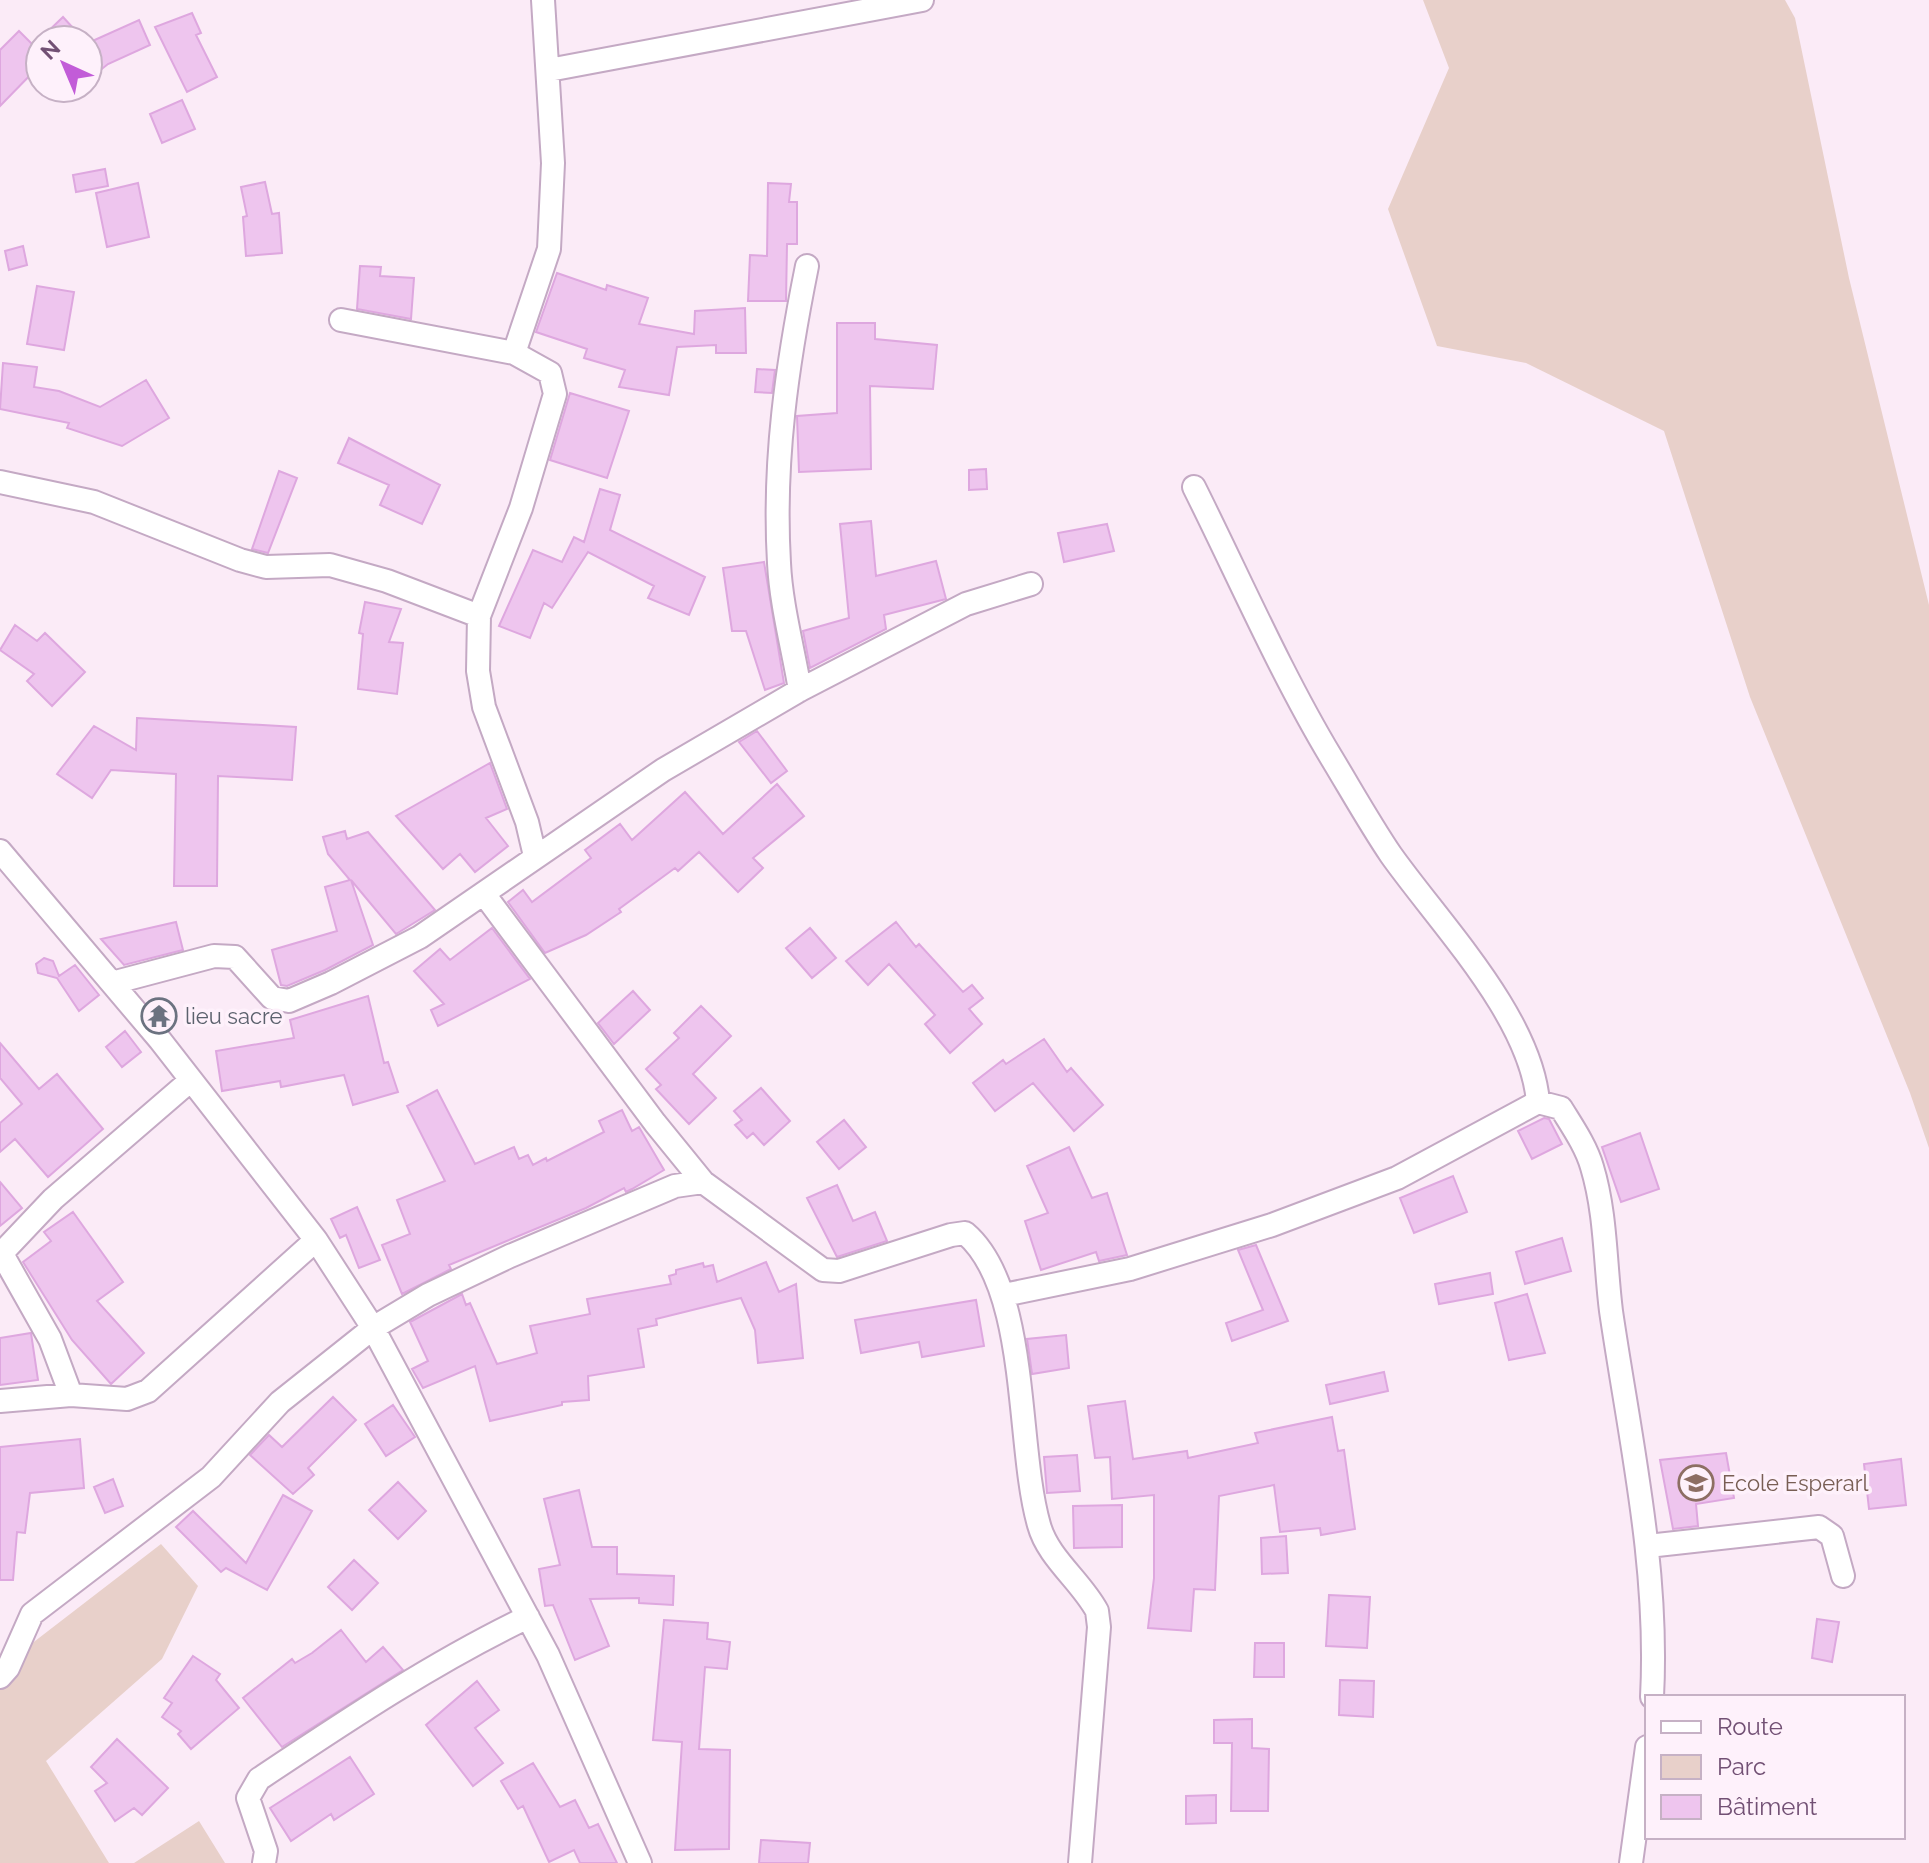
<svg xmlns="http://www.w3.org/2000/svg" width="1929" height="1863" viewBox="0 0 1929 1863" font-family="Raleway,sans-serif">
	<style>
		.green { fill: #e8d0ca }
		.building { fill: #eec5ee; stroke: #dea7df; stroke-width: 2 }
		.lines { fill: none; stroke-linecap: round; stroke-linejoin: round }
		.street-casing { stroke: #c4a9c4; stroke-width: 26 }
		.street { stroke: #fff; stroke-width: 22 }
		.labels { text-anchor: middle; stroke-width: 7; stroke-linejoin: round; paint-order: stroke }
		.worship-label { font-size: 22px; fill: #5b616d; stroke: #fef1fb; text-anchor: start }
		.education-label { font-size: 22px; fill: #785e54; stroke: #fef1fb; text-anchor: start }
	</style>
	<rect width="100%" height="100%" fill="#fbebf7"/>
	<path class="green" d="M1423 0H1785L1795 18 1849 278 1929 605V1148L1910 1093 1750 697 1664 431 1526 363 1437 346 1388 209 1449 68Z
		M161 1544 198 1586 162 1659 46 1761 109 1863H0V1668Z
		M199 1821 225 1863H134Z"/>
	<path class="building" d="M192 13 201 33 196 35 217 77 187 92 155 27Z
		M63 17 84 40H39Z
		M139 20 150 45 108 64 88 80V43Z
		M19 31 40 52V65L0 106V50Z
		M182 100 195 129 162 143 150 114Z
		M105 169 108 186 76 192 73 175Z
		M265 182 272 214 279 213 282 253 246 256 243 217 247 216 241 187Z
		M138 183 149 237 107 247 96 193Z
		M768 183 791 184 789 202H797V244H787L786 301H748L750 255 767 256Z
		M23 246 27 265 9 270 5 251Z
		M360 266 381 267 380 276 414 278 411 319 357 309Z
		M557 273 606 290 607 285 648 298 639 324 694 334 695 311 745 308 746 353H716V345L677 347 669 395 619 387 625 370 584 358 587 349 536 332Z
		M37 286 74 292 64 350 27 344Z
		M837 323H875V339L937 345 933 389 870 386 871 469 799 472 797 416 837 413Z
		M3 363 37 367 34 387 59 391 100 407 146 380 169 418 122 446 67 428 69 423 0 409Z
		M757 369 775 370 772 393 755 392Z
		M570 393 629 411 607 478 550 460Z
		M349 438 440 485 422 524 380 505 389 485 338 463Z
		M986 469 987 489 969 490V470Z
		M279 471 297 478 268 553 252 549Z
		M600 489 620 495 610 530 705 577 689 615 648 598 654 586 588 552 552 608 544 603 530 638 499 626 533 550 562 562 574 537 584 542Z
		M871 521 876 576 936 561 946 599 884 615 886 629 810 668 803 631 849 618 840 524Z
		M1107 524 1114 551 1064 562 1058 533Z
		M764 562 784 683 765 690 746 631H732L723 568Z
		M365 602 401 609 389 642 403 643 397 694 358 689 363 634 359 633Z
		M15 625 37 641 45 633 85 672 52 706 27 681 34 674 0 650Z
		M137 718 296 727 292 780 218 776 217 886H174L176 774 111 770 92 798 57 774 94 726 136 750Z
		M757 731 787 771 771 783 739 742Z
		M490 763 507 809 486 818 508 846 475 872 460 854 443 869 396 816Z
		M777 784 804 816 753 858 763 868 738 892 699 852 678 871 675 868 619 909 621 912 586 935 545 953 508 902 523 890 532 902 591 858 585 850 620 824 632 840 685 792 723 834Z
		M345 831 347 839 368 832 435 910 396 934 351 880 373 945 325 970 287 986 281 985 272 950 337 931 325 887 350 880 328 854 323 837Z
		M176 922 183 950 124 965 101 939Z
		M896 922 916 947 919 944 963 992 972 985 983 998 969 1009 982 1024 950 1053 925 1024 935 1015 889 964 868 985 846 961Z
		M492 928 530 979 438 1026 431 1010 444 1004 414 971 440 949 450 960Z
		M810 928 836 958 812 978 786 948Z
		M44 958 53 961 59 976 75 965 99 995 79 1011 57 978 38 973 36 964Z
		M633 991 650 1010 614 1044 598 1023Z
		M368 996 384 1063 388 1062 398 1092 353 1105 344 1075 281 1087 280 1081 222 1091 216 1051 294 1038 290 1020Z
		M701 1006 731 1036 693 1074 716 1098 689 1124 656 1089 661 1085 646 1069 679 1038 674 1033Z
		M125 1031 141 1052 122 1067 106 1047Z
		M1044 1039 1067 1072 1071 1068 1103 1105 1074 1131 1033 1083 995 1111 973 1083 1003 1060 1006 1064Z
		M0 1043 39 1089 57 1074 103 1129 48 1177 15 1139 0 1152V1123L22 1104 0 1078Z
		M761 1088 790 1121 764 1145 753 1133 747 1138 735 1125 742 1120 734 1111Z
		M437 1090 475 1164 514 1147 519 1159 528 1155 533 1165 546 1158 547 1161 604 1132 599 1121 622 1110 632 1131 639 1127 664 1170 632 1189 626 1192 624 1188 586 1208 449 1265 451 1269 402 1294 382 1245 410 1234 397 1200 445 1181 407 1106Z
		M1544 1118 1549 1119 1562 1144 1532 1159 1518 1131Z
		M844 1120 866 1147 839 1169 817 1142Z
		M1640 1133 1659 1189 1621 1202 1602 1147Z
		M1069 1147 1092 1198 1107 1193 1127 1255 1099 1261 1096 1252 1041 1270 1025 1221 1048 1213 1027 1166Z
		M1453 1176 1467 1212 1414 1233 1400 1198Z
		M0 1182 22 1208 0 1226Z
		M837 1185 853 1221 875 1212 887 1241 837 1257 807 1198Z
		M357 1207 380 1260 359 1268 346 1235 340 1238 331 1219Z
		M73 1212 123 1282 97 1301 144 1353 111 1384 72 1340 23 1262 51 1241 44 1232Z
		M1562 1238 1571 1271 1525 1284 1516 1252Z
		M1256 1245 1288 1321 1232 1341 1226 1323 1263 1310 1238 1250Z
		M766 1262 779 1292 796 1284 803 1358 758 1363 755 1330 741 1298 656 1319 657 1325 638 1329 644 1367 588 1376 589 1400 562 1402V1405L490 1421 475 1366 423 1388 412 1369 428 1361 410 1322 462 1294 466 1305 470 1303 497 1364 537 1353 530 1326 590 1314 587 1299 671 1284 669 1276 676 1274V1270L703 1263 704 1267 713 1265 717 1282Z
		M1490 1273 1493 1294 1439 1304 1435 1284Z
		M1527 1294 1545 1353 1509 1360 1495 1303Z
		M976 1300 984 1346 922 1357 919 1342 861 1353 855 1320Z
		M31 1333 38 1380 0 1385V1338Z
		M1066 1335 1069 1368 1032 1374 1027 1339Z
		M1384 1372 1388 1391 1330 1404 1326 1385Z
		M333 1397 356 1420 308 1468 314 1475 293 1494 250 1455 269 1435 282 1447Z
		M1125 1401 1133 1459 1187 1451 1188 1458 1258 1443 1255 1433 1332 1417 1338 1451 1344 1450 1355 1529 1321 1535 1320 1528 1280 1532 1274 1485 1219 1496 1215 1590 1194 1589 1191 1631 1148 1628 1154 1578V1495L1112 1499 1110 1457 1095 1458 1088 1406Z
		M393 1405 415 1437 386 1456 365 1424Z
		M80 1439 84 1488 30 1493 25 1533 17 1532 13 1580H0V1447Z
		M1726 1453 1734 1498 1696 1504 1698 1526 1673 1529 1660 1460Z
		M1077 1455 1080 1491 1047 1493 1044 1457Z
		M1901 1459 1906 1505 1869 1509 1864 1464Z
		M113 1479 123 1506 105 1513 94 1487Z
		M398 1482 426 1511 398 1539 369 1510Z
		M579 1490 592 1547H617V1574L674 1576 673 1605 639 1603V1598L590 1599 609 1646 575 1660 553 1605 545 1606 539 1569 560 1565 544 1499Z
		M283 1495 312 1511 267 1590 226 1568 221 1572 176 1527 193 1511 246 1563Z
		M1122 1505V1547L1074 1548 1073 1506Z
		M1286 1536 1288 1573 1262 1574 1261 1538Z
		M354 1560 378 1583 352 1610 328 1587Z
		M1329 1595 1370 1597 1367 1648 1326 1646Z
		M1817 1619 1839 1622 1832 1662 1812 1658Z
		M664 1620 708 1623 707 1639 730 1642 727 1669 705 1667 699 1749 730 1750 729 1849 675 1850 682 1742 653 1740Z
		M341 1630 366 1662 383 1647 403 1670 282 1747 243 1698 292 1659 295 1663 312 1653Z
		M1255 1643H1284V1677H1254Z
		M193 1656 220 1674 216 1680 239 1708 191 1749 178 1734 181 1731 162 1717 172 1703 164 1698Z
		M1340 1680 1374 1681 1373 1717 1339 1715Z
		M477 1681 499 1710 475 1728 503 1763 473 1786 426 1725Z
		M1252 1719V1748L1269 1749 1268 1811H1231L1232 1743H1214V1720Z
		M117 1739 168 1788 142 1815 134 1808 115 1821 95 1791 107 1783 91 1767Z
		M350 1757 374 1794 334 1820 331 1814 291 1841 270 1808Z
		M533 1763 560 1807 575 1800 589 1828 598 1824 617 1863H580L574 1850 549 1862 523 1806 518 1809 501 1781Z
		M1216 1795V1823L1186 1824V1796Z
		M761 1840 810 1843 808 1863H759Z"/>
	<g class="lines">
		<defs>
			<path id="street" d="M549 70 922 0
				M341 320 514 353 550 373 555 394 521 508 479 616
				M514 353 549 249 553 163 543 0
				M0 482 94 502 240 560 266 567 330 565 387 581 479 616 478 671 484 707 527 822 535 856
				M1194 487C1238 575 1281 674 1331 757 1351 790 1370 824 1391 855 1440 924 1531 1017 1538 1102
				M800 690C793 648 781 605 779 563 773 461 787 365 807 266
				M0 851 160 1040 316 1240 373 1328 548 1655 640 1863
				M484 894 655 1123 703 1182
				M112 983 214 956 235 957 272 998 289 1001 331 983 420 937 663 770 800 690 966 604 1031 584
				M0 1255 53 1199 191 1080
				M1004 1295 1130 1269 1272 1225 1397 1178 1538 1102 1561 1108C1572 1126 1586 1146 1592 1167 1606 1213 1605 1263 1611 1311 1630 1440 1659 1566 1652 1697
				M71 1395 127 1399 148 1391 316 1240
				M0 1401 71 1395 50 1339 2 1254
				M1648 1546 1819 1527 1832 1536 1843 1576
				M0 1677 8 1668 32 1614 211 1477 280 1402 373 1328 428 1295 510 1256 675 1186 703 1182 823 1270 839 1271 951 1235 965 1233C1030 1288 1016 1446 1039 1525 1048 1558 1081 1581 1097 1611L1099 1627 1080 1863
				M264 1863 266 1851 248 1798 259 1779C346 1721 434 1662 528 1617
				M1631 1863 1647 1747"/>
		</defs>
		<use href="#street" class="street-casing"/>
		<use href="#street" class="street"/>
	</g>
	<defs>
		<symbol id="temple-ring" viewBox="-11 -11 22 22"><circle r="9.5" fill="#fef1fb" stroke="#6b7280" stroke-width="1.5"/><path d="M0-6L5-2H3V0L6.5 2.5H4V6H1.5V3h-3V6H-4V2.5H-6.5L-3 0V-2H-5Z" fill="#6b7280"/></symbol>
		<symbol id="school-ring" viewBox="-11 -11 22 22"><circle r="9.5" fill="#fef1fb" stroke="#8d6e63" stroke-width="1.5"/><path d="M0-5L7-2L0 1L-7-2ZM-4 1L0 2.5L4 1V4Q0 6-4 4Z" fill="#8d6e63"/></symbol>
	</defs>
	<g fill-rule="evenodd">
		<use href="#temple-ring" x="139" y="996" width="40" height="40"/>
		<use href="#school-ring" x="1676" y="1463" width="40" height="40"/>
	</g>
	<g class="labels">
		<g class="worship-label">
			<text x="185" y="1024">lieu sacre</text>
		</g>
		<g class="education-label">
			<text x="1722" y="1491">Ecole Esperarl</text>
		</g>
	</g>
	<rect x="1645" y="1695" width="260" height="144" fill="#fef1fb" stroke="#c6b1c5" stroke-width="2"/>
	<rect x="1661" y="1721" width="40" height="12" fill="#ffffff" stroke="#c6b1c5" stroke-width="2"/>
	<text x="1717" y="1735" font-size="24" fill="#725074">Route</text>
	<rect x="1661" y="1755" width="40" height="24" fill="#e8d0ca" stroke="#c6b1c5" stroke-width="2"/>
	<text x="1717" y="1775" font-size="24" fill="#725074">Parc</text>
	<rect x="1661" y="1795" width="40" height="24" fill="#eec5ee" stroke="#c6b1c5" stroke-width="2"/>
	<text x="1717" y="1815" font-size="24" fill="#725074">Bâtiment</text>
	<g transform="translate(64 64) rotate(316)"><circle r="38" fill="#fef1fb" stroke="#c6b1c5" stroke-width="2"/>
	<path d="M0-6L14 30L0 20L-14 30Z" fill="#c25cd8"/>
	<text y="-12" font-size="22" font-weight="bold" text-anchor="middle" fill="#725074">N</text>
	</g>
</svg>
